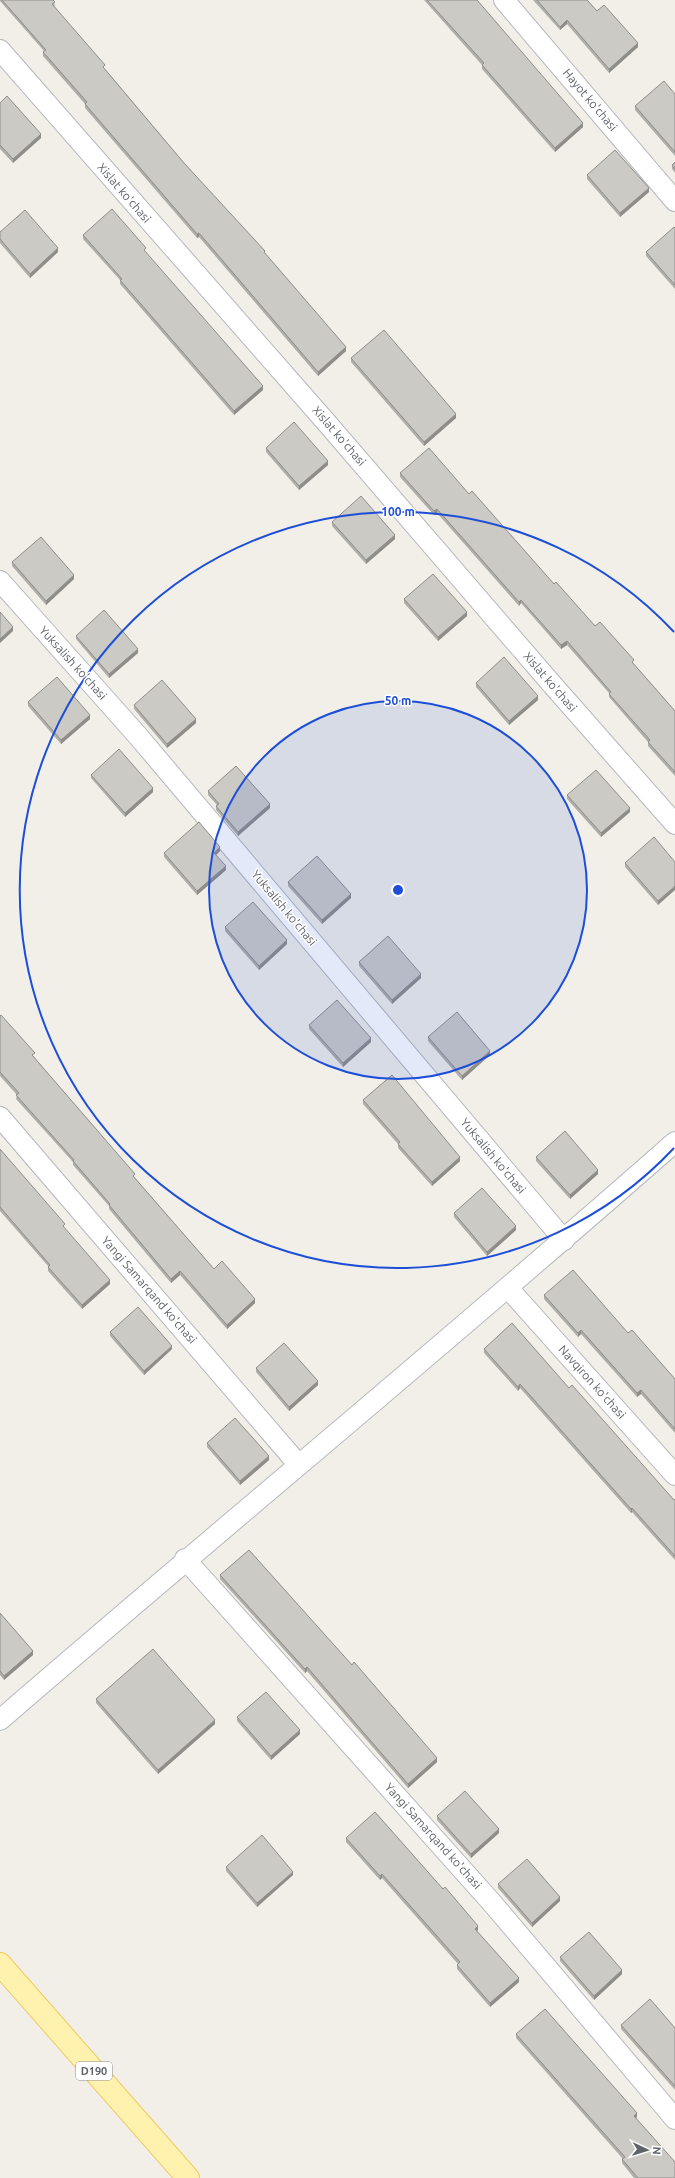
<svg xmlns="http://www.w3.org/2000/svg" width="675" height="2178" viewBox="0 0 675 2178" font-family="Ubuntu,sans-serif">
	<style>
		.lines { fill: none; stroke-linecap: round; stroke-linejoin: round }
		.street-casing { stroke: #b5b8bc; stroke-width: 22 }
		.primary-casing { stroke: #f2c960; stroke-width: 24 }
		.street { stroke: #fff; stroke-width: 20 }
		.primary { stroke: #fff2af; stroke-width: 22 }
		.wall { fill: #afaea9 }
		.shaded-wall { fill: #8f8d8a }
		.building { fill: #cccac5; stroke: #8f8d8a }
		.ring { fill: none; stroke: #1d4ed8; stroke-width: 2 }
		.labels { text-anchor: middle; stroke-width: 3; stroke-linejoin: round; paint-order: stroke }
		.shield { fill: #fff; stroke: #8f9295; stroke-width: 1 }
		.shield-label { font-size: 11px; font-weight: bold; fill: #5f6368 }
		.street-label { font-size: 12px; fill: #5f6368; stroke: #fff }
		.centre { fill: #1d4ed8; stroke: #fff; stroke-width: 2 }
		.ring-label { font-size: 12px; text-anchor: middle; font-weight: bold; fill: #1d4ed8; stroke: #fff; stroke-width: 3; stroke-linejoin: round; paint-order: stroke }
	</style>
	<rect width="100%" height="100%" fill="#f1efe8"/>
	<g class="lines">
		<defs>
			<path id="street" d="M504 0 675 201
				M0 50 326 422 550 682 675 824
				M0 581 138 736 564 1240
				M0 1117 298 1464
				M508 1288 675 1475
				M185 1559 493 1904 675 2119
				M0 1720C224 1526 453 1338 675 1142"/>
			<path id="primary" d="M0 1964 188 2178"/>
		</defs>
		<use href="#street" class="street-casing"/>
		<use href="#primary" class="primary-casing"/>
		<use href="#street" class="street"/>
		<use href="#primary" class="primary"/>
	</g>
	<path class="wall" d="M0 0H53L55 6H54L105 69 184 163 265 254 346 351 318 376 199 237 197 238 85 108V104L43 56V52L44 51 0 1Z
		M424 0H477L583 127 555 152 482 69V65Z
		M533 0H587L597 11 638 47 609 73 567 24 560 30Z
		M675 94V156L635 110V106Z
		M0 103 41 138 13 163 0 149Z
		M675 162V173L672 169V165Z
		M587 175 649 192 620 217 587 179Z
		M675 228V289L646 256V252Z
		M0 232 58 252 30 278 0 243Z
		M83 235 145 252 263 390 234 415 120 284V280L83 239Z
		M351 358 456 418 424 446 351 362Z
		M266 448 328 465 299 490 266 452Z
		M400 473 469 494 554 584 595 626 634 664 675 711V776L648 746V742L609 697V693L567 645 561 649 521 603 519 606 437 513 434 515 400 477Z
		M332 522 395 539 366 564 332 526Z
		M12 562 74 579 46 605 12 566Z
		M404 599 467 616 438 641 404 603Z
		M76 636 138 653 109 678 76 639Z
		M476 683 538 700 509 725 476 687Z
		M28 702 90 719 61 744 28 706Z
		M134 705 196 723 167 748 134 709Z
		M91 775 153 792 125 817 91 778Z
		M208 791 270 808 238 836 216 810V806L217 805 208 795Z
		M567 795 630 812 601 837 567 799Z
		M220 851 216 855 226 870 197 895 164 857V853Z
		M675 862 658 905 625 867V863Z
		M288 882 351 898 322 924 288 886Z
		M225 927 287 944 259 970 225 931Z
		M359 962 421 978 392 1004 359 966Z
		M0 1016 135 1178 214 1269 255 1303 227 1329 180 1275 171 1283 109 1209V1206L73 1165V1162L16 1099 17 1095 0 1076Z
		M309 1025 371 1042 343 1067 309 1029Z
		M428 1037 490 1055 462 1080 428 1041Z
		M363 1100 460 1161 432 1186 398 1148V1144L363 1104Z
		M0 1149 110 1284 82 1309 48 1271V1266L0 1211Z
		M536 1157 598 1174 570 1199 536 1161Z
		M454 1213 516 1230 487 1256 454 1217Z
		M544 1295 628 1333 675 1379V1433L641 1394 637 1397 581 1334 578 1337 544 1299Z
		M110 1332 172 1349 144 1375 110 1336Z
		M484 1349 569 1388 674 1500 675 1499V1560L632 1512 631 1513 520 1388 518 1391 484 1353Z
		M256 1368 318 1385 289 1411 256 1372Z
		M207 1443 269 1460 240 1485 207 1447Z
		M220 1575 437 1762 408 1788 307 1671 305 1673 220 1579Z
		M0 1613 33 1655 4 1680 0 1675Z
		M96 1699 215 1724 158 1774 96 1703Z
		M237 1717 300 1734 271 1760 237 1721Z
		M437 1816 499 1833 471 1858 437 1820Z
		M346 1838 478 1930 477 1931 519 1982 490 2007 457 1969V1965L458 1964 382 1878 380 1880 346 1842Z
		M226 1867 293 1875 257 1907 226 1871Z
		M498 1884 560 1901 532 1927 498 1888Z
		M560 1957 622 1974 594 2000 560 1961Z
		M621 2025 675 2028V2090L621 2029Z
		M516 2034 637 2117 636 2118 675 2178H634L622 2163V2159H623L516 2038Z"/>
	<path class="shaded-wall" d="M567 20V24L560 30V27Z
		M638 43V47L609 73V69Z
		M583 123V127L555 152V148Z
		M41 134V138L13 163V159Z
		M649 188V192L620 217V213Z
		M199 233V237L197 238V234Z
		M58 248V252L30 278V274Z
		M346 347V351L318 376V372Z
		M263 386V390L234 415V411Z
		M456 414V418L424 446V442Z
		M328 461V465L299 490V486Z
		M437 509V513L434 515V511Z
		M395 535V539L366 564V560Z
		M74 575V579L46 605V601Z
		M521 600V603L519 606V602Z
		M467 612V616L438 641V637Z
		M13 627V631L0 643V639Z
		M567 641V645L561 649V645Z
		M138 649V653L109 678V674Z
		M538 696V700L509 725V721Z
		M90 715V719L61 744V740Z
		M196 719V723L167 748V744Z
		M153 788V792L125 817V813Z
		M270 804V808L238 836V832Z
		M630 808V812L601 837V833Z
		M220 847V851L214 857V853Z
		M226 866V870L197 895V891Z
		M675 886V890L658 905V901Z
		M351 894V898L322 924V920Z
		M287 940V944L259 970V966Z
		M421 974V978L392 1004V1000Z
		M371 1038V1042L343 1067V1063Z
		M490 1051V1055L462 1080V1076Z
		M460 1157V1161L432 1186V1182Z
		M598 1170V1174L570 1199V1195Z
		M516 1226V1230L487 1256V1252Z
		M180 1271V1275L171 1283V1279Z
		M110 1280V1284L82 1309V1305Z
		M255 1299V1303L227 1329V1325Z
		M581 1330V1334L578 1337V1333Z
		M172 1346V1349L144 1375V1371Z
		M318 1381V1385L289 1411V1407Z
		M520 1384V1388L518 1391V1387Z
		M641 1390V1394L637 1397V1393Z
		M269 1456V1460L240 1485V1481Z
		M632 1508V1512L631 1513V1509Z
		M33 1651V1655L4 1680V1676Z
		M307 1667V1671L305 1673V1669Z
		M215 1720V1724L158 1774V1770Z
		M300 1730V1734L271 1760V1756Z
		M437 1758V1762L408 1788V1784Z
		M499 1829V1833L471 1858V1854Z
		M293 1872V1875L257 1907V1903Z
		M382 1874V1878L380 1880V1876Z
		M560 1897V1901L532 1927V1923Z
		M478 1926V1930L475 1932V1929Z
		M622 1970V1974L594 2000V1996Z
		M519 1978V1982L490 2007V2003Z
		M637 2113V2117L634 2120V2116Z"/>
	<path class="building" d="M2 0H53L55 2 52 4 105 65 103 67 184 163 265 251 264 252 346 347 318 372 199 233 197 234 85 104 87 102 43 52 46 50Z
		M427 0H477L583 123 555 148 482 65 484 63Z
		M537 0H587L597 11 604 5 638 43 609 69 567 20 560 27Z
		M664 81 675 94V152L635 106Z
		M7 96 41 134 13 159 0 145V103Z
		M615 150 649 188 620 213 587 175Z
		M675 162V169L672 165Z
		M112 209 146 248 144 250 263 386 234 411 120 280 122 279 83 235Z
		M25 210 58 248 30 274 0 239V232Z
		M674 227 675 228V285L646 252Z
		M384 330 456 414 424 442 351 358Z
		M294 422 328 461 299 486 266 448Z
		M429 448 469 494 472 491 554 584 556 582 595 626 600 622 634 660 632 662 675 711V772L648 742 650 740 609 694 611 692 567 641 561 645 521 600 519 602 437 509 434 511 400 473Z
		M361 496 395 535 366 560 332 522Z
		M41 537 74 575 46 601 12 562Z
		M433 574 467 612 438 637 404 599Z
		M104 610 138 649 109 674 76 636Z
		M0 612 13 627 0 639Z
		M504 657 538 696 509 721 476 683Z
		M57 677 90 715 61 740 28 702Z
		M162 680 196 719 167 744 134 705Z
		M119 749 153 788 125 813 91 775Z
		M236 766 270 804 238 832 216 806 219 804 208 791Z
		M596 770 630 808 601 833 567 795Z
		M199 822 220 847 214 853 226 866 197 891 164 853Z
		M654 837 675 862V886L658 901 625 863Z
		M317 856 351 894 322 920 288 882Z
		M253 902 287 940 259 966 225 927Z
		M388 936 421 974 392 1000 359 962Z
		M337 1000 371 1038 343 1063 309 1025Z
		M457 1012 490 1051 462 1076 428 1037Z
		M1 1015 35 1053 32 1055 135 1174 133 1176 214 1269 222 1261 255 1299 227 1325 180 1271 171 1279 109 1205 110 1204 73 1161 74 1160 16 1095 19 1093 0 1072V1016Z
		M392 1075 460 1157 432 1182 398 1144 400 1142 363 1100Z
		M565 1131 598 1170 570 1195 536 1157Z
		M0 1149 65 1224 63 1226 110 1280 82 1305 48 1267 50 1265 0 1207Z
		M482 1188 516 1226 487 1252 454 1213Z
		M573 1270 628 1333 632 1330 675 1379V1429L641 1390 637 1393 581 1330 578 1333 544 1295Z
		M138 1307 172 1346 144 1371 110 1332Z
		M512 1323 569 1388 572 1385 674 1500 675 1499V1556L632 1508 631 1509 520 1384 518 1387 484 1349Z
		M284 1343 318 1381 289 1407 256 1368Z
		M235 1418 269 1456 240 1481 207 1443Z
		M249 1550 352 1665 354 1662 437 1758 408 1784 307 1667 305 1669 220 1575Z
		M0 1613 33 1651 4 1676 0 1671Z
		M153 1649 215 1720 158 1770 96 1699Z
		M266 1692 300 1730 271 1756 237 1717Z
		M465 1791 499 1829 471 1854 437 1816Z
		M375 1812 443 1889 445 1887 478 1926 475 1929 519 1978 490 2003 457 1965 460 1962 382 1874 380 1876 346 1838Z
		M262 1835 293 1872 257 1903 226 1867Z
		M527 1859 560 1897 532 1923 498 1884Z
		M589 1932 622 1970 594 1996 560 1957Z
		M650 1999 675 2028V2086L621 2025Z
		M545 2009 637 2113 634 2116 675 2162V2178H638L622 2159 625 2157 516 2034Z"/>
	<circle cx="398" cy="890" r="189" fill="#1d4ed8" fill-opacity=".12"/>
	<g class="ring">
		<circle cx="398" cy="890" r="189"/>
		<path d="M674 1148A378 378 0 1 1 674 632"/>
	</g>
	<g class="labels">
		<rect class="shield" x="76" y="2062" width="36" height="18" rx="3"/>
		<g class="shield-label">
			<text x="94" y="2075">D190</text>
		</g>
		<g class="street-label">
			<text transform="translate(590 100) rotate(50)" y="4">Hayot ko'chasi</text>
			<text transform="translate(124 193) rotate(49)" y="4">Xislat ko'chasi</text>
			<text transform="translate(339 436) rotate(49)" y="4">Xislat ko'chasi</text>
			<text transform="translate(73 663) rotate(48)" y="4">Yuksalish ko'chasi</text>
			<text transform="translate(550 682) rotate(49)" y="4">Xislat ko'chasi</text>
			<text transform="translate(284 908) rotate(50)" y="4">Yuksalish ko'chasi</text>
			<text transform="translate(493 1156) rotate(50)" y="4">Yuksalish ko'chasi</text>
			<text transform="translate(149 1290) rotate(49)" y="4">Yangi Samarqand ko'chasi</text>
			<text transform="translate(592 1382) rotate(48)" y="4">Navqiron ko'chasi</text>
			<text transform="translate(433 1836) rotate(48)" y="4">Yangi Samarqand ko'chasi</text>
		</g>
	</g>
	<circle cx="398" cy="890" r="6" class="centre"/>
	<g class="ring-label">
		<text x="398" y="516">100 m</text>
		<text x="398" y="705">50 m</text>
	</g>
	<g transform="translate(647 2150) rotate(94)" stroke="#ffffff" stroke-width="3" paint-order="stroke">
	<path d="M0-3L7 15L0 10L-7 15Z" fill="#5f6368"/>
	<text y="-6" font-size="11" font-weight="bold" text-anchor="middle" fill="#5f6368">N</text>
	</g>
</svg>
